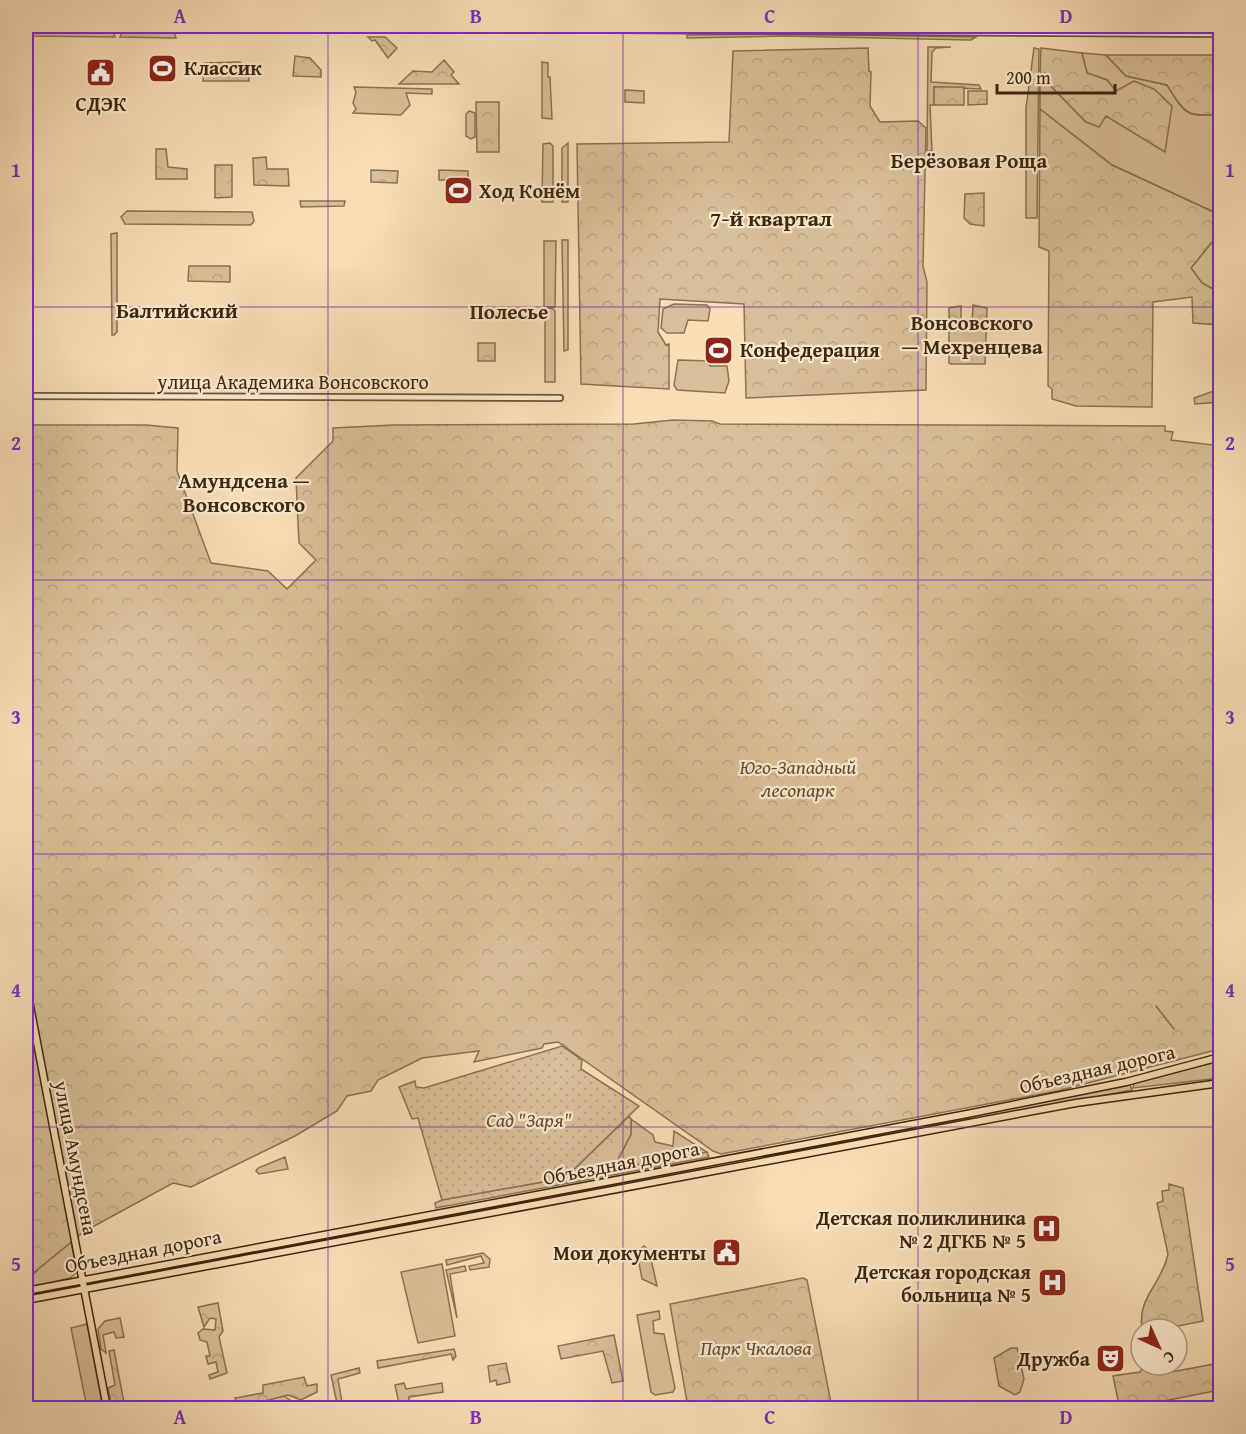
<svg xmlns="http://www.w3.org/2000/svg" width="1246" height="1434" viewBox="0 0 1246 1434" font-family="'Gentium Book Plus',serif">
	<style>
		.grass { fill: #d9bf99; stroke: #8b7252; stroke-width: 1.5 }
		.forest { fill: url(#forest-crowns); stroke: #8b7252; stroke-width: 1.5 }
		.garden { fill: url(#garden-dots); stroke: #8b7252; stroke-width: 1.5 }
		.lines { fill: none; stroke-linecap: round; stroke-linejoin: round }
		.stream { stroke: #876e4f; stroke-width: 1.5 }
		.minor-casing { stroke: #6c5336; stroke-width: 8 }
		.major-casing { stroke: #3d250c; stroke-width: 9 }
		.minor { stroke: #fbead0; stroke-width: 4.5 }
		.major { stroke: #f9deb6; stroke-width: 6 }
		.grid { fill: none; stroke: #7b2cbf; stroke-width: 1.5; stroke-opacity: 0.55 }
		.labels { text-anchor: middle; stroke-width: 4.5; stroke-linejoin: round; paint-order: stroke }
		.poi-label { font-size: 20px; font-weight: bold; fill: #3d250c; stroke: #fbead0; text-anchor: end }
		.street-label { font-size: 20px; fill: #3d250c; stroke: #fbead0 }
		.park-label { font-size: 20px; font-style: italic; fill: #644c2f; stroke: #fbead0 }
		.neighbourhood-label { font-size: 21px; font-weight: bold; fill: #3d250c; stroke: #fbead0 }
		.quarter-label { font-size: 22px; font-weight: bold; fill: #3d250c; stroke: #fbead0 }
		.neatline { fill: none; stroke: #7b2cbf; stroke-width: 2 }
		.grid-label { font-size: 20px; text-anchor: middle; font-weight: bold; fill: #7b2cbf }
	</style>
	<defs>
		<pattern id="forest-crowns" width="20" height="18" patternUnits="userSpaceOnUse" patternTransform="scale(1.5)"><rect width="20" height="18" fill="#d9bf99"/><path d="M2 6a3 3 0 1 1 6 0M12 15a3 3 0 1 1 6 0" fill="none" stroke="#bba483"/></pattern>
		<pattern id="garden-dots" width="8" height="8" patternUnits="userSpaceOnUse" patternTransform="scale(1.5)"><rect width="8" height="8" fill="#d9bf99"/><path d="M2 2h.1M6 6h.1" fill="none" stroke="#bba483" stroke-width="1.8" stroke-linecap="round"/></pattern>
	</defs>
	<rect width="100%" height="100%" fill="#f9deb6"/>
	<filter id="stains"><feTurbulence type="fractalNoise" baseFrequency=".00333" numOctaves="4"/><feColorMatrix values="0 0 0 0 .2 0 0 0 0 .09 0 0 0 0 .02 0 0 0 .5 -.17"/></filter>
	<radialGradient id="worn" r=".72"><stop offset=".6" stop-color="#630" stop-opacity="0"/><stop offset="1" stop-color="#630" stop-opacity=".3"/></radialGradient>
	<path class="grass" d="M26 30H113L115 37 26 36Z
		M123 30 174 32 176 38 120 37Z
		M783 34 976 37 971 40 784 36 687 38V35Z
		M928 47H951L936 48 932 52 931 82 979 85 981 89 934 87V105H930L932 151H927Z
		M1034 48 1039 49 1037 218H1026V108Z
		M1082 53 1106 55 1126 76 1167 85C1185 114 1186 118 1220 114V215L1112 165 1040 109V75L1086 122 1106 115 1165 151 1107 80 1087 73Z
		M240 62 249 69V81H203L204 63Z
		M542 62 548 63V77H550L552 119 542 118Z
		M354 87 432 89V94L406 93 410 105 401 115 353 113 356 109 353 103 356 92Z
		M469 111 475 113V137L471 139 466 136V114Z
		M550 143 553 146V202H542L543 144Z
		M568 143V202H562V148Z
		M300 201H345L344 206 301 207Z
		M127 211 252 212 254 221 251 225 125 224 121 217Z
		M1220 232V293L1202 283 1191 268Z
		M117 233V332L114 335H112L111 234Z
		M562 240H568V350L564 351Z
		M544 241H556L555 307H544Z
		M674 304 707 305 710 309 708 321 688 320 684 333H667L661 328 663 309Z
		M552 308 555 311V382H545V309Z
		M678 360 709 361 710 366H727L729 381 725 393 677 390 674 385Z
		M26 1016 77 1272 70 1278 32 1287 27 1279 37 1271Z
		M1220 1061V1078L1133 1088 1134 1083Z
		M1130 1085 1132 1090 97 1284V1281Z
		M631 1119 653 1135 655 1142 673 1146 674 1131 707 1152 619 1169 618 1160 631 1134Z
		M285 1157 288 1169 259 1174 256 1171 258 1168Z
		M644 1246 649 1250 657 1286 642 1279 637 1252Z
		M483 1253 490 1259 489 1267 470 1270 469 1266 484 1263 481 1256 447 1265 446 1260Z
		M442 1264 455 1336 418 1343 401 1272Z
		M465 1266 466 1271 450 1274 457 1318 446 1270Z
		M659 1311 660 1319 653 1321 654 1333 664 1334 675 1388 673 1392 655 1395 651 1392 637 1315Z
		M120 1318 124 1337 116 1338 114 1332 103 1335 106 1353 101 1349 98 1329 105 1321Z
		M87 1324 103 1408H87L71 1328Z
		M284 1396 293 1402 294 1408H246L253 1402Z"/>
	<path class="forest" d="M368 37H385L397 48 388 58 375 40 372 41Z
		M868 48 869 71 871 72 870 106 880 122 918 121 926 128 923 266 927 282 926 390 746 398 744 304 660 299 658 332 666 345 669 344V389L581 384 577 144 729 142 733 51Z
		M1041 48 1082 53 1087 73 1107 80 1116 91 1134 81 1154 89 1172 106 1165 152 1106 116 1099 127 1086 122 1040 75Z
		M1106 55H1220V114C1186 118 1185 113 1167 85L1126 76Z
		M295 56 310 58 321 70V77L293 76Z
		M444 60 454 72 451 75 459 84H399L413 71 432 72Z
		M934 87H964V105H934Z
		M625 90 644 91V103L625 102Z
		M968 91H987V104L968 105Z
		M476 102H499V152H477Z
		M1040 109 1112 165 1220 215V232L1191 268 1202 283 1220 293V402L1195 404 1194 398 1214 391 1220 325 1193 323 1192 297 1153 302 1152 407 1076 406 1052 399V389L1048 386 1049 251 1039 247Z
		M156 149H166L168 167 187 169V179H156Z
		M266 157 267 169H288L289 186 254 185 253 158Z
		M215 165H232V197L215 198Z
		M371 170 398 171 397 183 371 182Z
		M439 170 468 171V180H439Z
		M984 193V226L970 224 964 218 965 194Z
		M189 266H230V282L188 281Z
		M973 305 987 308 985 364H951L949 363V308L961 306V326H972Z
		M478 343H495V361H478Z
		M673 420 712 421 720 424 1165 426V431L1173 432 1171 440 1213 445 1216 431H1220V1049L1057 1091 721 1154 713 1151 558 1042 544 1044 542 1048 474 1062 479 1051 422 1058 378 1080 371 1091 347 1096 337 1111 295 1136 191 1187 173 1183 85 1231 26 1279V425H146L178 428 177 471 211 563 268 571 287 589 316 560 299 543 296 478 333 441V428L394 425 634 424Z
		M629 1116 631 1119V1134L618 1160 620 1168 707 1152 709 1157 436 1208 435 1203 442 1200 565 1178Z
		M1169 1184 1183 1188 1203 1321 1164 1329H1142C1137 1297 1162 1284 1168 1254L1157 1203 1163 1201 1162 1191 1169 1190Z
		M803 1278 807 1280 832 1408H688L670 1304Z
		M218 1303 223 1331 219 1337 227 1373 210 1379 209 1375 218 1372 216 1362 208 1364 206 1356H210L207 1342 200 1340 198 1333 203 1329 215 1330 216 1319 210 1318 204 1327 198 1307Z
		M614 1335 623 1381 612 1383 603 1351 561 1359 558 1346Z
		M1011 1348H1017L1024 1379 1020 1392 1015 1395 999 1386 994 1358Z
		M454 1349 456 1356 453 1360 451 1354 378 1368 377 1361Z
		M114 1350 125 1408H112L108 1388 115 1385 109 1351Z
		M506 1363 510 1382 497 1385 496 1380 490 1382 488 1366Z
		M1220 1363V1390L1129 1408H1110L1118 1400 1113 1376 1140 1372 1144 1365H1169L1171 1372Z
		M359 1368 360 1373 338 1379 343 1408H338L331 1375Z
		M304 1377 307 1386 317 1384V1392L301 1400 288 1395 238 1408 235 1398 263 1393V1385Z
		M404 1383 406 1389 442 1383 443 1392 409 1397 410 1408H400L395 1385Z"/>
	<path class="garden" d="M562 1046 582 1060 581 1069 639 1106 565 1178 442 1200 418 1118 412 1119 399 1087 415 1081 416 1087 424 1088Z"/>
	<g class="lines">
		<path class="stream" d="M1156 1006 1174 1029"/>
		<defs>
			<path id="minor" d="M26 26 1220 34
				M1021 26H1127
				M1201 26H1220
				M26 396 560 398"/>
			<path id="major" d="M26 985 107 1408
				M26 1291 967 1114 1126 1082 1220 1057
				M26 1300 1076 1103 1220 1083"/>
		</defs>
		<use href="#minor" class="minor-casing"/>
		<use href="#major" class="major-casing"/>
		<use href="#minor" class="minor"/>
		<use href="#major" class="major"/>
	</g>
	<path class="grid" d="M328 26V1408M623 26V1408M918 26V1408M26 307H1220M26 580H1220M26 854H1220M26 1127H1220"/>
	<defs>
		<symbol id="stadium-square" viewBox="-11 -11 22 22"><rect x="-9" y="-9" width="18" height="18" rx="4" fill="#8f2418" stroke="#fbead0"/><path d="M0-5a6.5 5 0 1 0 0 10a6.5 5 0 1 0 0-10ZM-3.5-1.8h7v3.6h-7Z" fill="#fff"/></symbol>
		<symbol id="civic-square" viewBox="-11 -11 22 22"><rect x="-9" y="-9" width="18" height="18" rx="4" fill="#8f2418" stroke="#fbead0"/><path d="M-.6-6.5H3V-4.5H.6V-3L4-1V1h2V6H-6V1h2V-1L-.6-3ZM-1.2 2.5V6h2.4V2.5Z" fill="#fff"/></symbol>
		<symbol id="hospital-square" viewBox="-11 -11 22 22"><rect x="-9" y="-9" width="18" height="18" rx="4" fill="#8f2418" stroke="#fbead0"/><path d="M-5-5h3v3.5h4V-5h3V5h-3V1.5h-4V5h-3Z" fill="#fff"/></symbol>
		<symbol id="theatre-square" viewBox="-11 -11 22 22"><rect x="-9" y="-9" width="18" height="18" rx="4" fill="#8f2418" stroke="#fbead0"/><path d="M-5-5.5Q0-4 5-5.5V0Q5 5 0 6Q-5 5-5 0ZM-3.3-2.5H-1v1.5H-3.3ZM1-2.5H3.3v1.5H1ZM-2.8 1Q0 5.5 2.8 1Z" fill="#fff"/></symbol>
	</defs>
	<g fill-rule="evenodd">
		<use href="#stadium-square" x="146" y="52" width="33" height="33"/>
		<use href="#civic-square" x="84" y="56" width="33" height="33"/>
		<use href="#stadium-square" x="442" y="174" width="33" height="33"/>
		<use href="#stadium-square" x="702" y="334" width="33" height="33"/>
		<use href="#hospital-square" x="1030" y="1212" width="33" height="33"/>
		<use href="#civic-square" x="710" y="1236" width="33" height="33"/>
		<use href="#hospital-square" x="1036" y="1266" width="33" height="33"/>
		<use href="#theatre-square" x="1094" y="1342" width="33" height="33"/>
	</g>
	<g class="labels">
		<g class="poi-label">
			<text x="184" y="75" text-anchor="start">Классик</text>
			<text x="101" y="111" text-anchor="middle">СДЭК</text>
			<text x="479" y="198" text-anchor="start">Ход Конём</text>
			<text x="740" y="357" text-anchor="start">Конфедерация</text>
			<text x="1026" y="1225">Детская поликлиника<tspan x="1026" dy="23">№ 2 ДГКБ № 5</tspan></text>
			<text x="706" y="1260">Мои документы</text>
			<text x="1031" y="1279">Детская городская<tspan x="1031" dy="23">больница № 5</tspan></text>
			<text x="1090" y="1366">Дружба</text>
		</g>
		<g class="street-label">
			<text x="293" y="389">улица Академика Вонсовского</text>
			<text transform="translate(1097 1069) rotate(-13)" y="7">Объездная дорога</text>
			<text transform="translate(76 1158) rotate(79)" y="7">улица Амундсена</text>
			<text transform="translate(621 1163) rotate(-11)" y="7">Объездная дорога</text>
			<text transform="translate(143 1251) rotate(-11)" y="7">Объездная дорога</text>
		</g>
		<g class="park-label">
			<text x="798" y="774">Юго-Западный<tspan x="798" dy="23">лесопарк</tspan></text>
			<text x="529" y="1127">Сад "Заря"</text>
			<text x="756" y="1355">Парк Чкалова</text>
		</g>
		<g class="neighbourhood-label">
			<text x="969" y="168">Берёзовая Роща</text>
			<text x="177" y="318">Балтийский</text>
			<text x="509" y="319">Полесье</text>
			<text x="972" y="330">Вонсовского<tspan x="972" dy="24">— Мехренцева</tspan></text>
			<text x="244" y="488">Амундсена —<tspan x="244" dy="24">Вонсовского</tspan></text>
		</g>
		<g class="quarter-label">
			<text x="771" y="226">7-й квартал</text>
		</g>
	</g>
	<rect width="1246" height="1434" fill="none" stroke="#f9deb6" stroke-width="66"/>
	<g transform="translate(1159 1347) rotate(135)"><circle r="28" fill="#fbead0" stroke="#af9b82" stroke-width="1.5"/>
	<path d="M0-4.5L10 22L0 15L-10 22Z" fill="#8f2418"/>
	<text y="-9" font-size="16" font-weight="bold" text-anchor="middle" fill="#3d250c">С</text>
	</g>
	<path d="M997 84v9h118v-9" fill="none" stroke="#3d250c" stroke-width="3"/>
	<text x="1006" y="84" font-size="18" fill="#3d250c" stroke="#fbead0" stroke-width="4.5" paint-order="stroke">200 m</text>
	<rect x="33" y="33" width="1180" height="1368" class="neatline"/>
	<g class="grid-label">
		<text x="180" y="23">A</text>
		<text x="476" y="23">B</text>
		<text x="770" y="23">C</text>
		<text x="1066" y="23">D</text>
		<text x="16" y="177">1</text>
		<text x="1230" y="177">1</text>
		<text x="16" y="450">2</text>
		<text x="1230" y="450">2</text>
		<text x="16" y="724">3</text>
		<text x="1230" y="724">3</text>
		<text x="16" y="997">4</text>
		<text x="1230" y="997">4</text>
		<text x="16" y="1271">5</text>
		<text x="1230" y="1271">5</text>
		<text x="180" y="1424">A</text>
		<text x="476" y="1424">B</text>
		<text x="770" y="1424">C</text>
		<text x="1066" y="1424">D</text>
	</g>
	<rect width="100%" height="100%" filter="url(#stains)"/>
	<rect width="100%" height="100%" fill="url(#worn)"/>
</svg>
